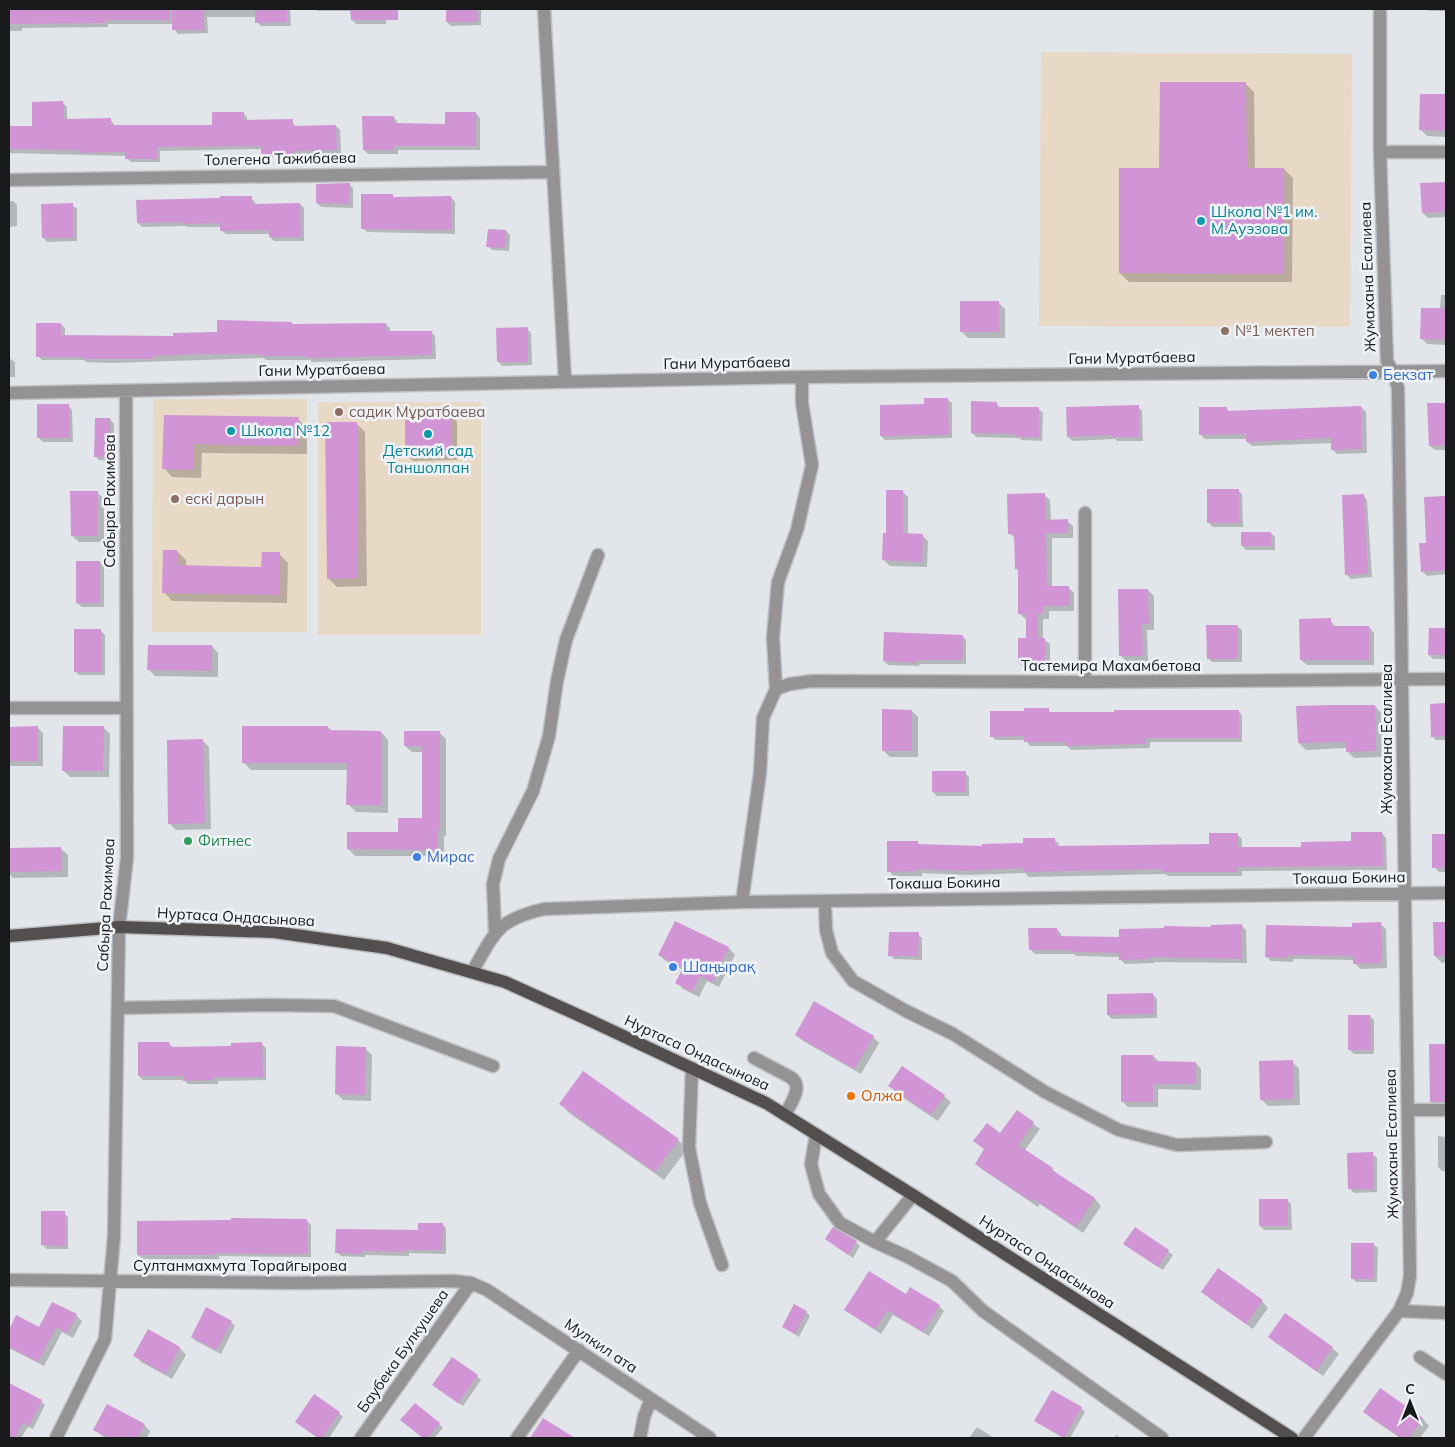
<svg xmlns="http://www.w3.org/2000/svg" width="1455" height="1447" viewBox="0 0 1455 1447" font-family="Mulish,sans-serif">
	<style>
		.education { fill: #e8d8c6 }
		.shadow { fill: #0003 }
		.building { fill: #d194d4 }
		.lines { fill: none; stroke-linecap: round; stroke-linejoin: round }
		.minor-casing { stroke: #bec0c4; stroke-width: 15 }
		.major-casing { stroke: #bec0c4; stroke-width: 15 }
		.minor { stroke: #949292; stroke-width: 12 }
		.major { stroke: #534f4f; stroke-width: 12 }
		.culture-dot { fill: #0f9aa8; stroke: #eff2f6; stroke-width: 2 }
		.education-dot { fill: #8d6e63; stroke: #eff2f6; stroke-width: 2 }
		.shop-dot { fill: #3f7fe0; stroke: #eff2f6; stroke-width: 2 }
		.leisure-dot { fill: #2e9e5b; stroke: #eff2f6; stroke-width: 2 }
		.food-dot { fill: #e8710a; stroke: #eff2f6; stroke-width: 2 }
		.labels { text-anchor: middle; stroke-width: 5; stroke-linejoin: round; paint-order: stroke }
		.street-label { font-size: 15px; fill: #18191b; stroke: #eff2f6 }
		.culture-label { font-size: 15px; fill: #0d838f; stroke: #eff2f6; text-anchor: start }
		.education-label { font-size: 15px; fill: #785e54; stroke: #eff2f6; text-anchor: start }
		.shop-label { font-size: 15px; fill: #366cbe; stroke: #eff2f6; text-anchor: start }
		.leisure-label { font-size: 15px; fill: #27864d; stroke: #eff2f6; text-anchor: start }
		.food-label { font-size: 15px; fill: #c56008; stroke: #eff2f6; text-anchor: start }
	</style>
	<rect width="100%" height="100%" fill="#e2e5e9"/>
	<path class="education" d="M1041 52 1352 54 1350 327 1039 326Z
		M153 399H307V632H152Z
		M318 402H481V635H318Z"/>
	<path class="shadow" d="M9 9H290L291 26H261L257 22V17H207L208 33 178 34 174 29V24H108V27L22 28V31H9Z
		M315 9H386V24H356L352 20V11H318Z
		M447 9H481V25L451 26 447 22Z
		M1426 9H1446V11H1429Z
		M1245 83 1254 92 1255 169H1284L1293 178 1292 282H1129L1120 273 1160 169Z
		M1421 95 1446 96V137L1427 136 1421 130Z
		M63 103 67 107V120H111L115 126H214L243 113 247 117V121H292L296 127 336 126 340 130 341 154 296 155V157H267L262 153V149L160 151V162H131L127 158V156L9 153V128L33 127Z
		M476 113 480 118V150H398V154H368L364 150 393 117 397 121V125H446Z
		M1446 183V217L1428 218 1423 213 1422 184Z
		M349 184 353 188V208L321 207 317 203Z
		M392 196 394 198 451 197 455 202V234L367 232 363 228Z
		M251 198 255 202V205L300 204 304 208V241H274L270 237V234H226L221 230V227H188L186 226 142 227 138 223Z
		M9 201H13L17 205V226L9 227Z
		M72 205 77 209V241L47 242 43 237Z
		M506 231 510 235 509 251 492 250 488 246Z
		M1441 295H1446V345L1427 344 1422 339 1440 310Z
		M999 303 1005 309V338H968L961 331Z
		M61 324 65 328V336L174 337 293 325 386 324 390 328V332H431L435 336 436 359 312 362 310 360H266L263 358 111 363 86 362 84 360H42L38 356Z
		M527 329 531 333 532 365 502 366 498 361Z
		M9 358 15 362V377H9Z
		M947 399 952 403V438L885 440 881 436 925 405Z
		M996 403 1000 408 1039 409 1043 413 1042 441 1022 440 1019 438 976 437 972 433Z
		M68 405 72 410 73 442H43L39 438Z
		M1428 405H1446V450H1435L1430 446Z
		M1138 407 1142 411 1143 441H1117L1115 439 1073 441 1068 437Z
		M1361 407 1366 412 1367 453 1337 454 1332 449V443L1252 446 1247 442V439H1205L1200 434 1226 408 1230 412Z
		M450 415 457 421V460L413 461 406 454Z
		M165 417 298 419 307 428V454L202 453 201 478 172 477 164 468Z
		M110 419 114 424 113 461 99 460 95 456Z
		M356 423 365 432 367 586 337 587 328 578Z
		M1238 490 1242 494 1243 527H1213L1209 523Z
		M902 491 908 497V535H922L928 541 927 567 890 566 884 560 887 534Z
		M97 492 104 499V542H79L72 536Z
		M1044 495 1050 500 1051 521H1067L1073 526V538H1052V587H1068L1074 593V611H1049V619H1043V639L1050 644V668H1025L1019 663 1027 639V619H1025L1019 613V572L1016 568V539L1009 533Z
		M1363 495 1367 500 1372 577 1351 579 1347 575Z
		M1446 497V574L1427 576 1423 572 1427 544 1425 498Z
		M1271 533 1275 537V550H1246L1242 546Z
		M177 551 186 560V567L262 568 279 554 288 563 287 603 172 601 164 592Z
		M100 562 104 567V607H82L77 603Z
		M1148 590 1154 596V630H1147L1148 661H1126L1121 656Z
		M1330 620 1336 627H1369L1374 633V665H1307L1301 660Z
		M1237 626 1242 630V662H1212L1208 658Z
		M1430 629H1446V659H1433L1429 655Z
		M101 631 105 635V675H79L75 671Z
		M962 636 966 640V664H920L919 666 888 665 884 661Z
		M212 646 218 653V677L155 676 149 670Z
		M1432 705H1446V740H1436L1432 736Z
		M1375 706 1381 713 1382 757 1354 758 1347 751V748L1306 750 1299 743Z
		M1048 710 1052 714 1238 711 1242 715V742H1150V748L1071 750 1067 746H1030L1026 740H996L991 736 1026 712Z
		M912 711 918 717V757H890L883 750Z
		M103 727 110 734 109 777H70L63 770Z
		M328 727 332 731 381 732 388 740V813L356 812 348 804V770H251L243 762Z
		M9 728H38L43 733V766H9Z
		M439 732 446 739V836H444V856H355L348 849 400 833 423 819V752H412L405 746Z
		M202 740 209 747 211 829 176 830 170 824Z
		M965 773 969 777V796H937L933 792Z
		M1382 833 1386 838 1387 870 1242 871V876H1168L1166 874 1029 877 1025 873 968 875 922 873V876H893L889 871 917 842 920 845 983 848 1024 844 1054 839 1059 844V847L1211 845 1237 834 1242 839V848H1302L1352 842Z
		M1433 835H1446V872H1439L1434 867Z
		M9 849H61L68 855V877L13 878 9 873Z
		M675 922 729 948 735 955 719 987 707 981 699 997 683 989 677 982 683 970 666 961 659 955Z
		M1380 923 1386 929 1387 968 1360 969 1355 963 1354 960 1293 959V962L1271 961 1266 956 1353 929Z
		M1435 924H1446V962L1442 963 1435 956Z
		M1242 926 1246 930 1247 963 1154 962V963L1125 964 1120 959V957L1076 956 1074 954H1035L1030 949 1057 929 1061 934V937L1120 938Z
		M918 934 922 938V960L894 959 890 955Z
		M1153 995 1157 999V1018L1112 1019 1108 1015Z
		M1370 1016 1374 1020V1054H1354L1350 1050Z
		M796 1035 873 1037 879 1043 861 1074 803 1041Z
		M169 1043 173 1048 232 1047 262 1044 266 1048V1080L218 1081V1084H188L184 1080H143L139 1076Z
		M1446 1045V1107L1436 1106 1431 1101 1430 1046Z
		M365 1048 372 1055 371 1101 343 1100 336 1093Z
		M1153 1056 1159 1062 1196 1063 1201 1069V1090L1158 1089V1107H1128L1122 1101Z
		M1292 1062 1299 1068 1300 1105 1268 1106 1261 1099Z
		M890 1086 944 1096 951 1102 938 1121 896 1093Z
		M561 1104 678 1140 687 1149 664 1180 569 1113Z
		M1017 1111 1040 1129 1025 1150 1052 1169 1059 1176 1095 1199 1101 1206 1083 1233 1040 1204 1038 1207 983 1170 976 1164 985 1150 975 1141 1000 1134Z
		M1438 1136 1446 1137V1171H1442L1438 1167Z
		M1372 1154 1377 1158V1192L1354 1193 1350 1189Z
		M1287 1200 1291 1204 1292 1230H1264L1260 1226Z
		M64 1213 68 1217V1249H47L43 1245Z
		M307 1221 311 1225V1257L219 1256V1259H143L138 1255Z
		M442 1224 446 1228V1254L409 1253V1256L365 1255V1257L341 1256 337 1252Z
		M1135 1229 1173 1255 1163 1270 1125 1244Z
		M826 1239 856 1242 860 1246 853 1258Z
		M1373 1244 1378 1248 1377 1282H1356L1352 1278Z
		M906 1296 939 1306 944 1311 929 1336 893 1315 881 1334 852 1315 846 1309Z
		M1209 1298 1262 1301 1268 1308 1253 1329Z
		M806 1312 810 1316 799 1337 783 1327Z
		M76 1315 82 1321 73 1338 62 1332 44 1366 9 1348V1332L17 1317 39 1329Z
		M231 1322 235 1326 221 1354 196 1341 192 1337Z
		M148 1331 180 1348 186 1355 172 1379 141 1362 135 1355Z
		M1269 1337 1332 1348 1339 1354 1323 1376 1276 1343Z
		M477 1376 481 1380 463 1406 438 1389Z
		M12 1386 41 1401 45 1405 33 1429 28 1427 21 1438H9V1392Z
		M1380 1390 1423 1419 1429 1426 1420 1438H1400L1371 1418 1365 1412Z
		M1081 1408 1085 1412 1070 1438H1063L1036 1421Z
		M339 1413 343 1417 329 1438H318L296 1422Z
		M406 1424H439L443 1428 434 1438H423Z
		M144 1425 150 1431 147 1438H105L95 1430Z
		M977 1427 991 1436 992 1438H969Z
		M1116 1435 1122 1438H1114Z"/>
	<path class="building" d="M9 9H170V20H105V23L9 24Z
		M172 9H204V30H172Z
		M255 9H287V22L255 23Z
		M350 9H398V20H351Z
		M446 9H478V22H446Z
		M1160 82H1246L1247 168H1284V274L1119 273V168H1159Z
		M1420 94H1446V131L1419 130Z
		M63 101 64 119 111 118V125H212V112H244V120L293 119V126L336 125 337 150 293 151V154H261V146L157 147V159H125V152L80 153V150L9 149V126H32V102Z
		M445 112H476V146H394V150H363L362 116H394V123L445 124Z
		M1446 182V212L1422 213 1420 183Z
		M350 183 349 204 316 203V184Z
		M361 194H393V197L451 196 452 230 361 229Z
		M220 196H252V204L300 203 301 237H269V230L220 231V223L183 224V222L137 223 136 200 220 198Z
		M73 203V238H42L41 204Z
		M488 229 506 230 505 248 486 247Z
		M960 301H999V332H960Z
		M1421 308H1446V340L1420 339Z
		M217 320 292 322V324L386 323V331H432V355L307 358V356H260V354H200L153 356V359H81V357H36V323H61V335L173 336V333L217 332Z
		M528 327V362H497L496 328Z
		M924 398H948L949 435 880 436V405L924 404Z
		M971 401 997 402V407H1039V437H1016V434L971 433Z
		M1427 403H1446V445L1429 446Z
		M37 404H69V438H37Z
		M1139 405V437H1112V435L1067 437 1066 407Z
		M1361 406 1362 449 1331 450V438L1246 442V434L1199 435V407H1227V411Z
		M451 413V454L405 455V414Z
		M164 415 299 417 298 446 194 444 193 470 162 469Z
		M95 418H110L109 457H94Z
		M325 422H357L358 578 327 579Z
		M1207 489H1239V523H1207Z
		M886 490H903V533L923 534 922 562 882 560 883 533H886Z
		M70 491H98V536H71Z
		M1045 493 1046 520 1068 519V533H1046L1047 586H1069V606H1043V614H1038V638H1045V663H1018V638H1026V614H1018V569H1015L1014 534H1008L1007 494Z
		M1364 494 1368 574 1345 575 1342 495Z
		M1446 496V570L1421 572 1419 543H1426L1424 497Z
		M1241 532H1271V546H1241Z
		M163 550H177V565L261 567 262 552H280L279 595 162 593Z
		M76 561H100V603H76Z
		M1118 589H1148L1149 624H1142L1143 656H1119Z
		M1331 618V626H1369V660H1300L1299 619Z
		M1206 625H1238V659H1207Z
		M1429 628H1446V655H1428Z
		M74 629H101V672H74Z
		M884 632 963 635 962 660H916V663L883 661Z
		M148 645H212V671L147 670Z
		M1446 703V736L1431 737 1430 704Z
		M1329 705H1375L1376 751 1346 752V742L1298 743 1296 706Z
		M1024 708H1049V712H1114V710H1239V738H1146V744L1066 746V742H1024V736L990 737V711H1024Z
		M882 709 912 710V751H882Z
		M38 726V761H9V727Z
		M63 726H104L103 771H62Z
		M242 726H328V730L381 731V805H346L347 763H242Z
		M404 731H440V830H438V850L347 849V832H398V818H422V746H404Z
		M203 739 205 823 168 824 167 740Z
		M932 771H966V792H932Z
		M1351 832H1382L1383 866 1238 867V872H1162V869L1023 872V868L963 871 918 869V871L887 872V841H918V844L982 846V844L1023 843V838H1055V846L1209 844V833H1238V847H1301V842L1351 841Z
		M1432 834H1446V868H1432Z
		M61 847 62 871 9 872V848Z
		M675 921 729 947 712 982 700 976 692 992 675 983 683 968 658 955Z
		M1381 922 1382 963 1353 964V956L1288 955V958L1265 957 1266 925 1352 927V923Z
		M1433 922H1446V956H1434Z
		M1242 924V959L1150 957V959L1119 960V953L1070 952V950H1029L1028 928H1057V936L1119 937V929L1164 928V926L1211 927 1210 925Z
		M889 932H919L918 956H888Z
		M1153 993 1154 1014 1107 1015V994Z
		M814 1001 874 1036 854 1069 795 1035Z
		M1348 1015H1370L1371 1050H1348Z
		M138 1042H169V1047L231 1046V1043L262 1042 263 1077H214V1080L183 1081V1076H138Z
		M1429 1044H1446V1102H1430Z
		M336 1046 366 1047 365 1095 335 1094Z
		M1121 1055H1153V1061L1196 1062V1084H1153V1102H1121Z
		M1293 1060 1294 1099 1260 1100 1259 1061Z
		M902 1066 945 1095 931 1115 888 1086Z
		M583 1071 679 1139 655 1172 559 1104Z
		M1017 1110 1034 1122 1018 1145 1053 1168 1052 1170 1095 1198 1076 1227 1033 1199 1031 1201 975 1164 984 1149 973 1141 987 1123 1000 1133Z
		M1373 1152 1374 1189H1348L1347 1153Z
		M1259 1199H1288V1226H1259Z
		M41 1211H65V1246L41 1245Z
		M231 1218 307 1219 308 1254 215 1253V1255H137V1221L231 1220Z
		M418 1223H443L442 1250H406L405 1252 361 1251V1254L335 1253 336 1229 418 1230Z
		M833 1227 857 1241 848 1255 825 1239Z
		M1135 1227 1169 1250 1158 1267 1123 1244Z
		M1351 1243H1374V1279H1351Z
		M1218 1268 1263 1300 1246 1324 1201 1292Z
		M869 1271 906 1294 910 1287 940 1305 923 1332 887 1310 875 1329 844 1310Z
		M52 1302 77 1314 67 1333 56 1327 38 1362 9 1347V1330L16 1315 39 1327Z
		M794 1304 807 1311 795 1334 782 1327Z
		M206 1307 232 1321 216 1350 191 1337Z
		M1285 1313 1333 1347 1316 1371 1268 1337Z
		M148 1329 180 1347 166 1374 133 1356Z
		M452 1357 478 1375 458 1403 432 1385Z
		M9 1383 42 1400 29 1426 23 1423 15 1438H9Z
		M1380 1388 1423 1418 1409 1438H1401L1363 1412Z
		M1052 1390 1082 1407 1064 1438 1034 1421Z
		M314 1394 340 1412 322 1438H318L295 1422Z
		M415 1403 440 1423 427 1438H423L400 1420Z
		M107 1404 145 1424 137 1438H109L93 1430Z
		M543 1418 575 1438H530Z"/>
	<g class="lines">
		<defs>
			<path id="minor" d="M544 9 565 381
				M1380 152H1446
				M9 180 552 172
				M9 393 802 377 1446 371
				M1085 513V682
				M776 689 790 684 812 681 1085 682 1446 679
				M9 708H126
				M825 901 826 930 832 953 853 981 906 1011 953 1034 1045 1092 1119 1130 1177 1145 1266 1142
				M742 902 760 773 763 718 776 689 773 637 778 582 797 530 812 465 802 403V377
				M495 932 493 884 499 859 533 791 549 736 557 681 566 640 598 555
				M472 972C495 933 496 920 544 909L742 902 1446 893
				M118 1008 270 1005 334 1006 493 1066
				M754 1058 790 1077C805 1086 790 1104 785 1115
				M692 1068 689 1148 700 1203 722 1265
				M1408 1110H1446
				M816 1135 811 1164 819 1194 840 1223 875 1242
				M913 1195 875 1242 906 1256 952 1281 983 1311 1162 1438
				M9 1280 294 1283 453 1281 471 1283 487 1290 710 1438
				M1399 1311 1446 1313
				M1420 1357 1446 1374
				M56 1438 105 1339 114 1236 119 927 127 858 126 391
				M361 1438 471 1283
				M517 1438 579 1350
				M640 1438 644 1417 651 1399
				M1304 1438 1399 1311 1407 1293 1410 1276 1398 388 1393 372 1387 361 1380 152V9"/>
			<path id="major" d="M9 936 119 927 274 932 387 948 505 982 589 1020 766 1103 913 1195 1292 1438"/>
		</defs>
		<use href="#minor" class="minor-casing"/>
		<use href="#major" class="major-casing"/>
		<use href="#minor" class="minor"/>
		<use href="#major" class="major"/>
	</g>
	<g class="culture-dot">
		<circle cx="1201" cy="221" r="5"/>
		<circle cx="231" cy="431" r="5"/>
		<circle cx="428" cy="434" r="5"/>
	</g>
	<g class="education-dot">
		<circle cx="1225" cy="331" r="5"/>
		<circle cx="339" cy="412" r="5"/>
		<circle cx="175" cy="499" r="5"/>
	</g>
	<g class="shop-dot">
		<circle cx="1373" cy="375" r="5"/>
		<circle cx="417" cy="857" r="5"/>
		<circle cx="673" cy="967" r="5"/>
	</g>
	<circle class="leisure-dot" cx="188" cy="841" r="5"/>
	<circle class="food-dot" cx="851" cy="1096" r="5"/>
	<g class="labels">
		<g class="street-label">
			<text transform="translate(280 159) rotate(-1)" y="5">Толегена Тажибаева</text>
			<text transform="translate(1368 277) rotate(-92)" y="5">Жумахана Есалиева</text>
			<text transform="translate(1132 358) rotate(-1)" y="5">Гани Муратбаева</text>
			<text transform="translate(727 363) rotate(-1)" y="5">Гани Муратбаева</text>
			<text transform="translate(322 370) rotate(-1)" y="5">Гани Муратбаева</text>
			<text transform="translate(110 501) rotate(-90)" y="5">Сабыра Рахимова</text>
			<text x="1111" y="671">Тастемира Махамбетова</text>
			<text transform="translate(1387 739) rotate(-90)" y="5">Жумахана Есалиева</text>
			<text transform="translate(1349 878) rotate(-1)" y="5">Токаша Бокина</text>
			<text transform="translate(944 883) rotate(-1)" y="5">Токаша Бокина</text>
			<text transform="translate(106 905) rotate(-87)" y="5">Сабыра Рахимова</text>
			<text transform="translate(236 917) rotate(3)" y="5">Нуртаса Ондасынова</text>
			<text transform="translate(697 1053) rotate(25)" y="5">Нуртаса Ондасынова</text>
			<text transform="translate(1392 1144) rotate(-91)" y="5">Жумахана Есалиева</text>
			<text transform="translate(1047 1262) rotate(33)" y="5">Нуртаса Ондасынова</text>
			<text x="240" y="1271">Султанмахмута Торайгырова</text>
			<text transform="translate(601 1346) rotate(34)" y="5">Мулкил ата</text>
			<text transform="translate(403 1351) rotate(-55)" y="5">Баубека Булкушева</text>
		</g>
		<g class="culture-label">
			<text x="1211" y="217">Школа №1 им.<tspan x="1211" dy="17">М.Ауэзова</tspan></text>
			<text x="241" y="436">Школа №12</text>
			<text x="428" y="456" text-anchor="middle">Детский сад<tspan x="428" dy="17">Таншолпан</tspan></text>
		</g>
		<g class="education-label">
			<text x="1235" y="336">№1 мектеп</text>
			<text x="349" y="417">садик Мұратбаева</text>
			<text x="185" y="504">ескі дарын</text>
		</g>
		<g class="shop-label">
			<text x="1383" y="380">Бекзат</text>
			<text x="427" y="862">Мирас</text>
			<text x="683" y="972">Шаңырақ</text>
		</g>
		<g class="leisure-label">
			<text x="198" y="846">Фитнес</text>
		</g>
		<g class="food-label">
			<text x="861" y="1101">Олжа</text>
		</g>
	</g>
	<rect width="1455" height="1447" fill="none" stroke="#18191b" stroke-width="20"/>
	<g transform="translate(1410 1402)" stroke="#eff2f6" stroke-width="4" paint-order="stroke">
	<path d="M0-4L9 19L0 12L-9 19Z" fill="#18191b"/>
	<text y="-8" font-size="14" font-weight="bold" text-anchor="middle" fill="#18191b">С</text>
	</g>
</svg>
